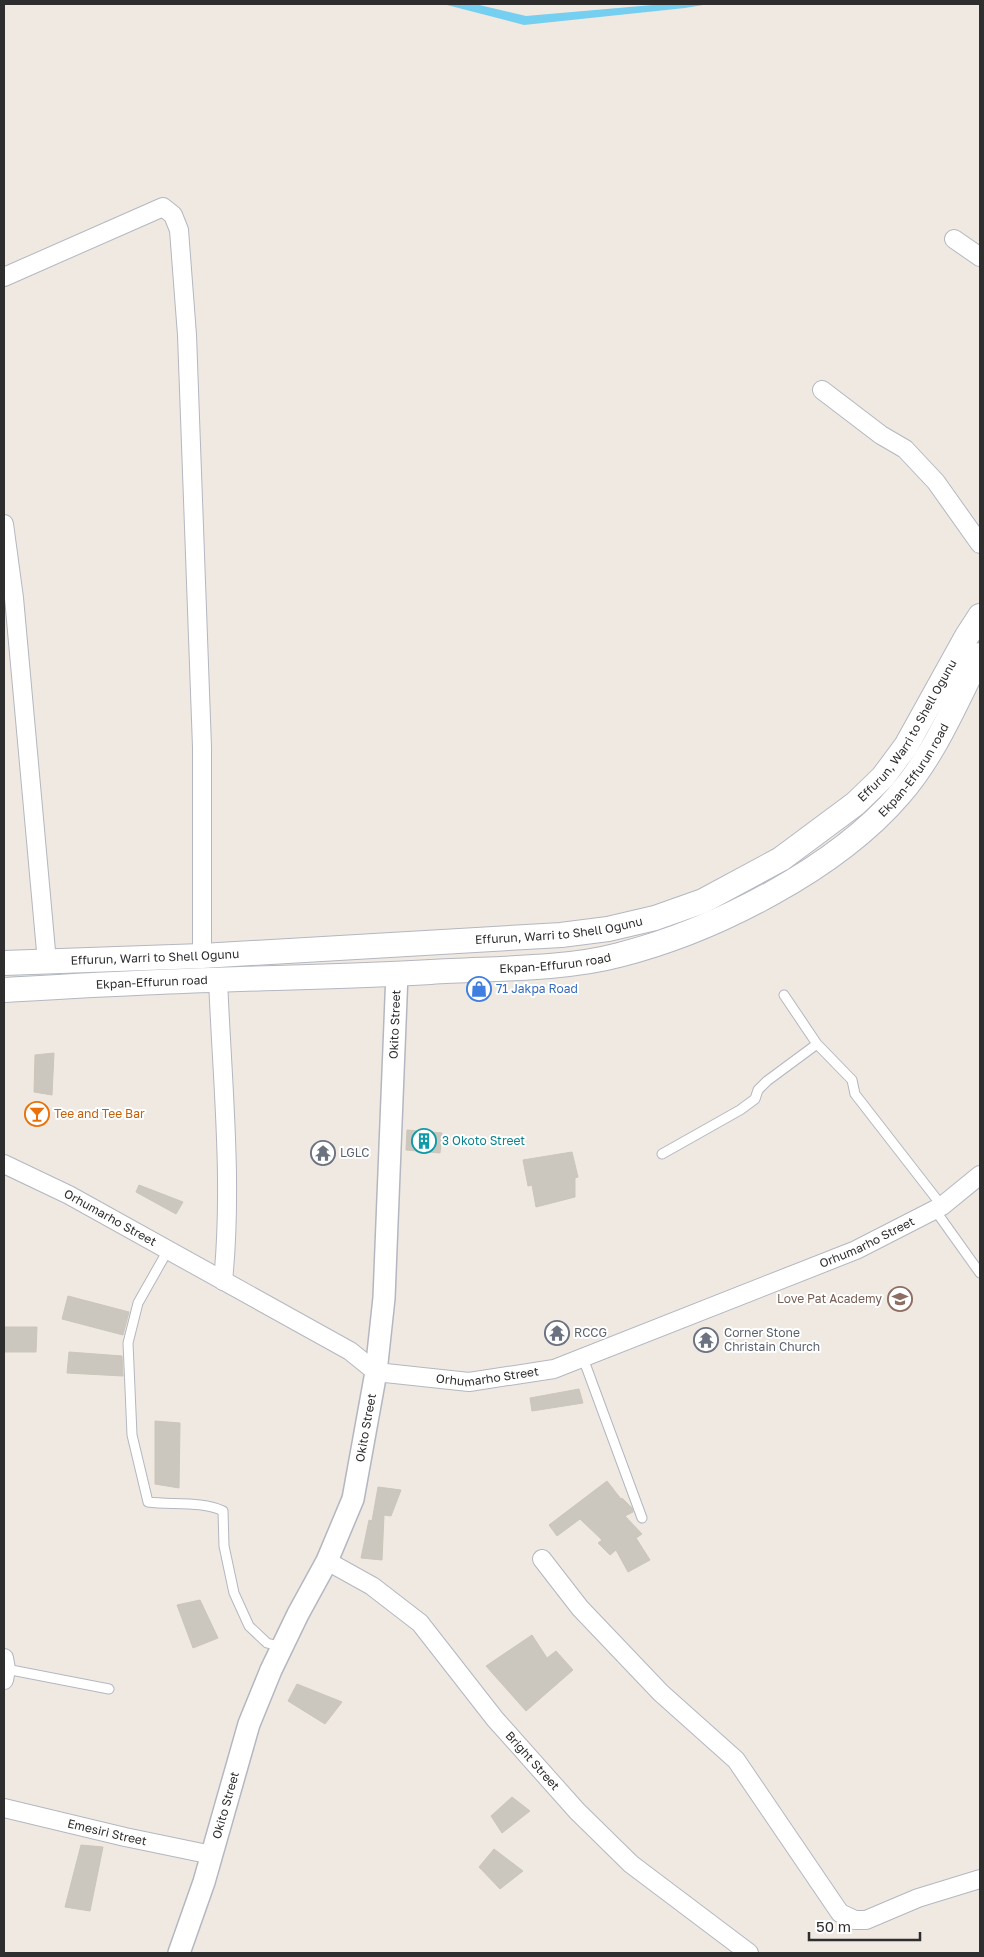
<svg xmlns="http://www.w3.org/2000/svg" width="984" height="1957" viewBox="0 0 984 1957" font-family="'Golos Text',sans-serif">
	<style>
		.water { fill: #75cff0 }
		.building { fill: #cbc7bf; stroke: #cbc5ba }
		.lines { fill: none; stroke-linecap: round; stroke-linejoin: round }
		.service-casing { stroke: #b4b7c1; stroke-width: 11 }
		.minor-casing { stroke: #b4b7c1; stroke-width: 20 }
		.tertiary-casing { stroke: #b4b7c1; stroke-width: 24 }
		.secondary-casing { stroke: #b4b7c1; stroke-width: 26 }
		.service { stroke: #fff; stroke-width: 9 }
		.minor { stroke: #fff; stroke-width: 18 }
		.tertiary { stroke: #fff; stroke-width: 21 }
		.secondary { stroke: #fff; stroke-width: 24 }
		.labels { text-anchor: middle; stroke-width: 4; stroke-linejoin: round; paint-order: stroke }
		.street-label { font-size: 12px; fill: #2e2e2e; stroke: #fff }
		.shop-label { font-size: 12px; fill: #366cbe; stroke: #fff; text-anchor: start }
		.food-label { font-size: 12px; fill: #c56008; stroke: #fff; text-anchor: start }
		.culture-label { font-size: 12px; fill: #0d838f; stroke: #fff; text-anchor: start }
		.worship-label { font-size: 12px; fill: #5b616d; stroke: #fff; text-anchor: start }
		.education-label { font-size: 12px; fill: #785e54; stroke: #fff; text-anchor: end }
	</style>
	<rect width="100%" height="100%" fill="#efe9e1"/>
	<path class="water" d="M443 4H475L526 16 664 4H709L685 8 524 25Z"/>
	<path class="building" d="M54 1053 52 1095 34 1092 35 1055Z
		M407 1130 442 1133 440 1153 406 1150Z
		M572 1152 578 1177 575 1178V1197L536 1207 532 1185 528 1186 523 1160Z
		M139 1185 183 1202 176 1214 136 1192Z
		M68 1296 129 1312 123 1335 62 1319Z
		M4 1327H37L36 1352H4Z
		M69 1352 122 1356 123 1376 67 1373Z
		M579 1389 583 1403 532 1411 530 1398Z
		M155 1421 180 1423 179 1488 155 1484Z
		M607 1481 621 1499 622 1498 632 1508 633 1512 625 1516 642 1534 636 1538 650 1560 628 1572 616 1550 610 1555 598 1543 602 1540 580 1519 557 1536 549 1525Z
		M378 1487 401 1490 391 1516 384 1515 382 1560 361 1558 369 1520 372 1521Z
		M200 1600 218 1638 193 1648 177 1605Z
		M532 1635 547 1658 556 1651 573 1670 526 1711 486 1666Z
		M297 1684 342 1702 325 1724 288 1701Z
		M512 1797 530 1811 502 1833 491 1816Z
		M81 1845 103 1847 90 1911 65 1907Z
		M494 1849 523 1871 500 1889 479 1867Z"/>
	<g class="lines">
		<defs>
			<path id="service" d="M784 995 817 1044 852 1080 855 1094 942 1206
				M662 1154 740 1110 755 1099 758 1090 767 1081 817 1044
				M935 1210 980 1273
				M168 1250 138 1303 128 1343 132 1435 148 1502C171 1505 203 1501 223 1511L224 1546 234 1593 249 1626 267 1643 282 1647
				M583 1358 642 1518
				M6 1669 109 1689"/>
			<g id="minor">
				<path d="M954 239 980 257"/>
				<path d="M4 277 163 207 173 215 179 230 187 335 202 747V956"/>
				<path d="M822 390 881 435 905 449 936 482 980 544"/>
				<path d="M4 524 14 598 47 962"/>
				<path d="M218 979C222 1080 233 1181 223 1281"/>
				<path id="s1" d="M4 1164 69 1195 350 1351 376 1372 469 1382 554 1369 856 1250 942 1206 980 1175"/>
				<path d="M542 1559 580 1608 661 1693 736 1760 840 1913 855 1920H866L918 1898 980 1879"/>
				<path id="s2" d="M327 1561 372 1586 420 1623 495 1719 577 1811 631 1864 749 1953"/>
				<path d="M4 1658 6 1669 4 1680"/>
				<path id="s3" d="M4 1808 125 1837 212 1855"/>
			</g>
			<g id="tertiary">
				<path id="s4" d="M179 1953 204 1882 249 1724 271 1670 298 1614 327 1561 353 1499 376 1372 384 1298 397 973"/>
			</g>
			<g id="secondary">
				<path id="s5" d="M4 963 202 956 561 935 608 929 655 918 703 901 781 859 855 804 883 777 906 746 967 636 980 616"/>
				<path id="s6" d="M4 990C56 987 107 984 159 982 250 978 341 977 431 972 490 968 563 970 619 955 714 931 836 869 900 794 935 754 956 702 980 655"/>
			</g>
		</defs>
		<use href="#service" class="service-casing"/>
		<use href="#minor" class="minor-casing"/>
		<use href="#tertiary" class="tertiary-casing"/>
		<use href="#secondary" class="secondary-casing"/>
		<use href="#service" class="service"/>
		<use href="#minor" class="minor"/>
		<use href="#tertiary" class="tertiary"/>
		<use href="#secondary" class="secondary"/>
	</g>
	<defs>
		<symbol id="shop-ring" viewBox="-11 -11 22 22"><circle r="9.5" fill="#fff" stroke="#3f7fe0" stroke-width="1.5"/><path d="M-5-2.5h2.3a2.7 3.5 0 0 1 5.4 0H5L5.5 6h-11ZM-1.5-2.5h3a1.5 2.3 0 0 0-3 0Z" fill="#3f7fe0"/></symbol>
		<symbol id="bar-ring" viewBox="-11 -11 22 22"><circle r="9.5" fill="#fff" stroke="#e8710a" stroke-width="1.5"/><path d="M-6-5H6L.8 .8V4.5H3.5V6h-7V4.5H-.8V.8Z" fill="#e8710a"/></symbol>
		<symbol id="building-ring" viewBox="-11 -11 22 22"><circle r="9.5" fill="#fff" stroke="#0f9aa8" stroke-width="1.5"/><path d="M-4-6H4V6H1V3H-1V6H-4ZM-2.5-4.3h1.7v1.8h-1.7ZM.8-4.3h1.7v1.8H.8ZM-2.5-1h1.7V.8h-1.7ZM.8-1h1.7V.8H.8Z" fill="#0f9aa8"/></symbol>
		<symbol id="temple-ring" viewBox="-11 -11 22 22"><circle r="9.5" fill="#fff" stroke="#6b7280" stroke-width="1.5"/><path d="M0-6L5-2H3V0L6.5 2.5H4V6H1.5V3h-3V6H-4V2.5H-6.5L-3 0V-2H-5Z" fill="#6b7280"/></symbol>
		<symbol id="school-ring" viewBox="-11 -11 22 22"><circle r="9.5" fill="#fff" stroke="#8d6e63" stroke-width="1.5"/><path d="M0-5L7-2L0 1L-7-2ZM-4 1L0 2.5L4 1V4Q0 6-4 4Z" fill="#8d6e63"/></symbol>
	</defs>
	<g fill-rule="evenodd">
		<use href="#shop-ring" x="465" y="975" width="28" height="28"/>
		<use href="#bar-ring" x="23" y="1100" width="28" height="28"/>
		<use href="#building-ring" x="410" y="1127" width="28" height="28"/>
		<use href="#temple-ring" x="309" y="1139" width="28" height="28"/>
		<use href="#school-ring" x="886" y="1285" width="28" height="28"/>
		<use href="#temple-ring" x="543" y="1319" width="28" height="28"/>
		<use href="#temple-ring" x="692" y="1326" width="28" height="28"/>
	</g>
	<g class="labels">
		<g class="street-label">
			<text dy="4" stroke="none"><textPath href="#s5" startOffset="976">Effurun, Warri to Shell Ogunu</textPath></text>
			<text dy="4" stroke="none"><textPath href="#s6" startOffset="972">Ekpan-Effurun road</textPath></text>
			<text dy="4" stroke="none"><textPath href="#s5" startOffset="556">Effurun, Warri to Shell Ogunu</textPath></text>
			<text dy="4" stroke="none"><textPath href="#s5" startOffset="151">Effurun, Warri to Shell Ogunu</textPath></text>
			<text dy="4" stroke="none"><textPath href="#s6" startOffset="552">Ekpan-Effurun road</textPath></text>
			<text dy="4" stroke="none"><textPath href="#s6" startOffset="148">Ekpan-Effurun road</textPath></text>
			<text dy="4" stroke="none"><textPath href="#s4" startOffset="965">Okito Street</textPath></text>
			<text dy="4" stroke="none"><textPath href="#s1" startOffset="119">Orhumarho Street</textPath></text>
			<text dy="4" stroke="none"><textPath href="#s1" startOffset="944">Orhumarho Street</textPath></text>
			<text dy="4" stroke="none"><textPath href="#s1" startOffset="539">Orhumarho Street</textPath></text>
			<text dy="4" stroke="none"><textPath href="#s4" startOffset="560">Okito Street</textPath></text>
			<text dy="4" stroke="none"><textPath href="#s2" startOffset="290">Bright Street</textPath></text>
			<text dy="4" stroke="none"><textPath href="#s4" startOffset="155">Okito Street</textPath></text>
			<text dy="4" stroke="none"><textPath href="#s3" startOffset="106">Emesiri Street</textPath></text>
		</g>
		<g class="shop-label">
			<text x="496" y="993">71 Jakpa Road</text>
		</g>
		<g class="food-label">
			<text x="54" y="1118">Tee and Tee Bar</text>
		</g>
		<g class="culture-label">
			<text x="442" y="1145">3 Okoto Street</text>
		</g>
		<g class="worship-label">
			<text x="340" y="1157">LGLC</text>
			<text x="574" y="1337">RCCG</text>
			<text x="724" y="1337">Corner Stone<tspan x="724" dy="14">Christain Church</tspan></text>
		</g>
		<g class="education-label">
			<text x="882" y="1303">Love Pat Academy</text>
		</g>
	</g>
	<rect width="984" height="1957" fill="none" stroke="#2e2e2e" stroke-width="10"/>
	<path d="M809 1932v8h111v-8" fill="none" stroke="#2e2e2e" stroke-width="2.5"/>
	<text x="816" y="1932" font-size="15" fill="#2e2e2e" stroke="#ffffff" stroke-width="4" paint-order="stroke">50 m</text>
</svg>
